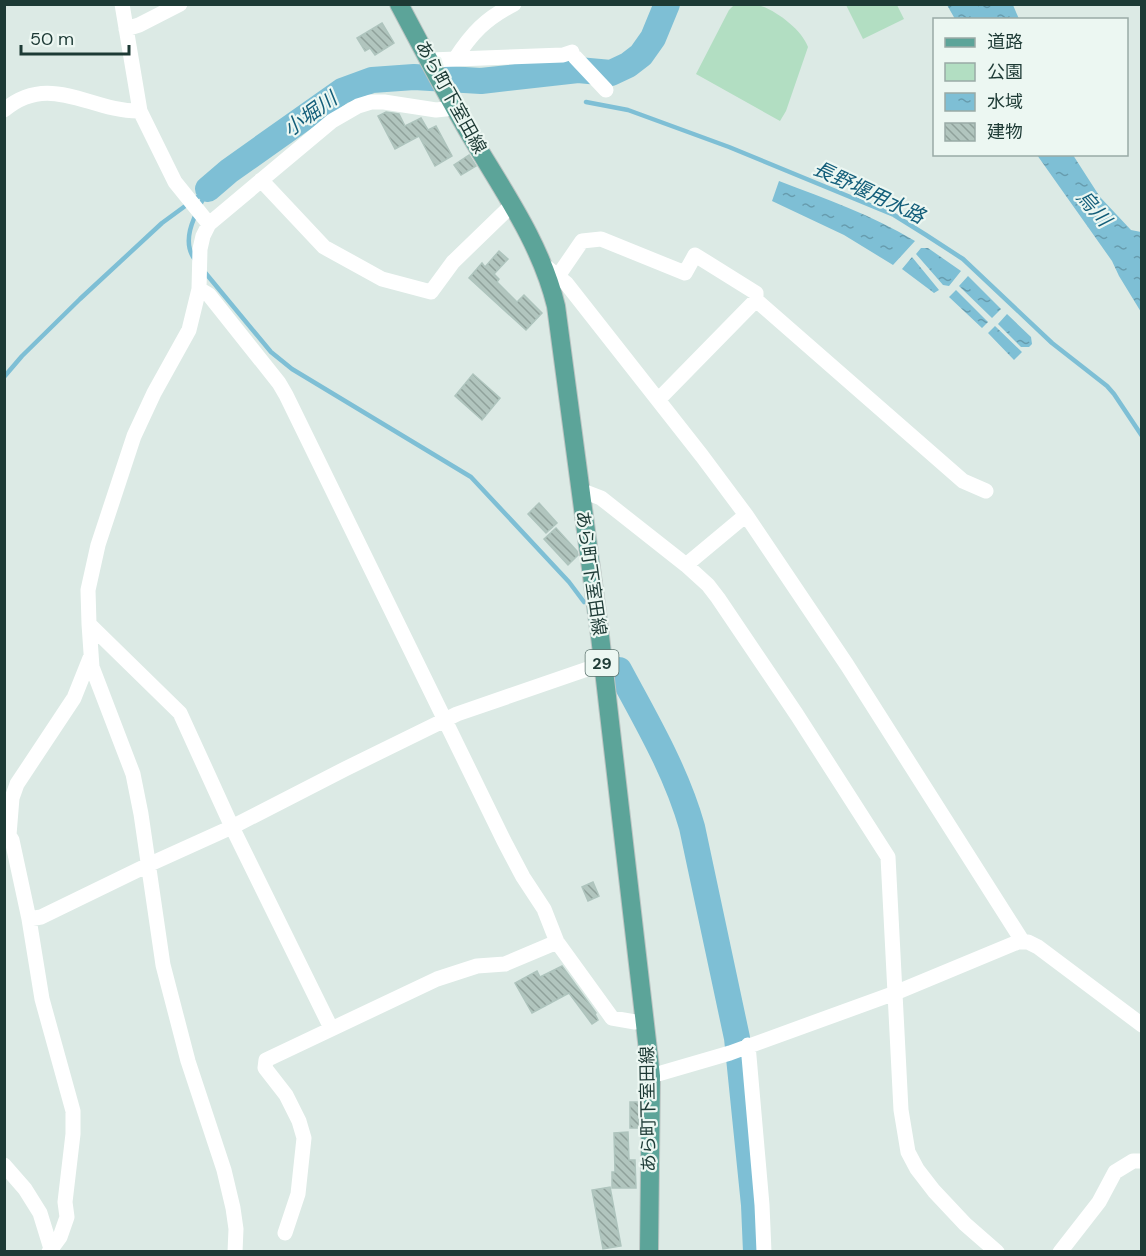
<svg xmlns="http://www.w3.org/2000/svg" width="1146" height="1256" viewBox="0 0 1146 1256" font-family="'DM Sans','Noto Sans JP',sans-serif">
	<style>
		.park { fill: #b2dec2 }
		.water { fill: url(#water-ripples) }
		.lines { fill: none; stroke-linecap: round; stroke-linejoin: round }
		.stream { stroke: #7ebfd5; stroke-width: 4.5 }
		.river { stroke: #7ebfd5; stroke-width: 26 }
		.building { fill: url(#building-back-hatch); stroke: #aec4bd; stroke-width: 1.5 }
		.primary-casing { stroke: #bbc4c2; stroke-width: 20 }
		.minor { stroke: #fff; stroke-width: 15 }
		.primary { stroke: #5ca499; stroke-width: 18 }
		.labels { text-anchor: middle; stroke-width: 4.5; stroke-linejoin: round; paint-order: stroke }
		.shield { fill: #ecf7f2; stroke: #5b736e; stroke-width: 1.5 }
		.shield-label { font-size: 16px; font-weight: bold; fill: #1d3a35 }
		.street-label { font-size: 18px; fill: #1d3a35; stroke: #ecf7f2 }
		.water-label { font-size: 20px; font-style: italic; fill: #135e7a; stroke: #ecf7f2 }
	</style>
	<defs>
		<pattern id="water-ripples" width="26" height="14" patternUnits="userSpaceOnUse" patternTransform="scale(1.5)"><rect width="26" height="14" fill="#7ebfd5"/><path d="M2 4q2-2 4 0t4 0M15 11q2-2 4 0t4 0" fill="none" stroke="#679cae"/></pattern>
		<pattern id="building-back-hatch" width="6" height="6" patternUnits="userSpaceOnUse" patternTransform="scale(1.5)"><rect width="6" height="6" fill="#b1c5be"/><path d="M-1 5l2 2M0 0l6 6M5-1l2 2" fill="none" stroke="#8fa19b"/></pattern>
	</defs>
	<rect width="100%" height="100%" fill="#dceae5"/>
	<path class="park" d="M734 5C742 4 751 3 758 5 776 10 802 30 808 47L786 111 780 121 696 74 729 10Z
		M846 5H897L904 19 863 39Z"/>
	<path class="water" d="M947 5H1013L1019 19H955Z
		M1037 155H1073L1100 197 1131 230 1141 232V312L1119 276 1112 261Z
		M779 181C826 199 872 215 915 241L893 265 844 235 772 201Z
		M921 248H928L961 271 949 286 943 285 916 254Z
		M912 257 939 290 934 293 902 269Z
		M968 276 1001 309 992 318 959 286Z
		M956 290 988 322 982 328 949 297Z
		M1007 314 1031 337 1032 344 1029 347H1021L998 324Z
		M995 326 1022 352 1014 360 988 333Z"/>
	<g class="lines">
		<path class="stream" d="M586 102 628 110 729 147 894 215 926 235 963 259 1052 343 1107 386 1114 394 1142 436
			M196 261C178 240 198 210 208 189
			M203 270 271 352 292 369 471 477 569 582 584 602
			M4 377 22 356 80 299 162 223 207 190"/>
		<path class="river" d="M208 189 229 171 342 91 372 80 414 77 481 81 578 70 611 73 628 65 641 55 653 38 667 4
			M619 670C647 722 676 771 692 827L737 1038 754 1205 756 1252"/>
	</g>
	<path class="building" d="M382 23 394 43 375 55 370 48 365 51 357 38Z
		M386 112 399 114 405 126 421 118 428 130 436 126 452 156 435 166 419 136 395 149 378 116Z
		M469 155 476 166 461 175 454 165Z
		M499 251 508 259 494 274 499 279 497 282 517 302 524 295 542 313 526 330 469 278 482 263 485 267Z
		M473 374 500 398 482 420 455 396Z
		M539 503 557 523 546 533 528 514Z
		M556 528 577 551 578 555 568 565 544 539Z
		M593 882 599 896 588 901 582 887Z
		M562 966 596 1013 595 1014 598 1020 592 1024 569 993 532 1013 515 983 537 971 540 977Z
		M630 1102H639V1128H630Z
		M628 1132 629 1160H635L636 1188H612V1172H615L614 1133Z
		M610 1187 621 1246 603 1249 592 1190Z"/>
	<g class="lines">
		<defs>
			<path id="primary" d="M399 4C423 49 446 94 472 138 504 192 541 244 556 306L600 636 651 1076 649 1252"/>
		</defs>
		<use href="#primary" class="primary-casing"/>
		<path class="minor" d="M122 4 140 111 175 182 209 224
			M126 29 139 25 180 4
			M575 57 606 90
			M455 59C472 33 485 19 514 4
			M430 60 563 55 572 52
			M4 110C50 71 90 112 140 111
			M261 180 324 247 382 279 431 292 453 262 512 205
			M544 265 566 283 702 456 746 515 847 665 1023 942
			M558 276 582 241 601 239 685 273 695 255 756 293V300
			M199 289 209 295 279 383 286 395 504 841 523 877 544 909 557 942 612 1018 635 1022 644 1020
			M658 400 756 300 963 481 986 491
			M580 490 601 498 686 565 708 585 718 598 797 715 888 857 901 1110 908 1152 917 1169 934 1191 965 1224 997 1252
			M686 565 746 515
			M89 624 180 713 232 827 331 1028
			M4 833 9 835 12 840 29 919 42 999 73 1111V1134L65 1202 67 1217 60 1237 49 1252
			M9 835 12 798 17 784 74 698 90 658
			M29 919 41 917 148 865 232 827 345 769 457 714 602 664
			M748 1045 762 1205 764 1252
			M651 1076 730 1053 895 993 1018 942H1028L1038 947 1142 1025
			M4 1165 25 1189 40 1213 52 1252
			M285 1233 298 1194 304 1138 299 1121 286 1095 265 1068 266 1060 437 979 477 966 505 964 557 942
			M235 1252 236 1229 233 1208 224 1170 188 1061 163 965 141 814 133 774 92 667 89 624 88 590 98 545 134 436 154 393 189 330 199 289 200 249 203 236 209 224 332 121 358 106 371 102H384L436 110 455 108
			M1060 1252 1099 1202 1115 1172 1133 1161H1142"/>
		<use href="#primary" class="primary"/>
	</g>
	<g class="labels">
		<rect class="shield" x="585.5" y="650" width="33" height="26" rx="4.5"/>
		<g class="shield-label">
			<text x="602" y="669">29</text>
		</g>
		<g class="street-label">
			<text transform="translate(451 97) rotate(61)" y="6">あら町下室田線</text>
			<text transform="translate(591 573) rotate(82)" y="6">あら町下室田線</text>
			<text transform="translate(648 1109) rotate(-91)" y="6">あら町下室田線</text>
		</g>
		<g class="water-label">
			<text transform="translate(310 114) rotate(-36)" y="7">小堀川</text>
			<text transform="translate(869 192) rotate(25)" y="7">長野堰用水路</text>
			<text transform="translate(1094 208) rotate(49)" y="7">烏川</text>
		</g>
	</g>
	<rect width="1146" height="1256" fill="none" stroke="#1d3a35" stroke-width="12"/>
	<rect x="933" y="18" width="195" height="138" fill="#ecf7f2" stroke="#99aba6" stroke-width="1.5"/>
	<rect x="945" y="38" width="30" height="9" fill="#5ca499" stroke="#99aba6" stroke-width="1.5"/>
	<text x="987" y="48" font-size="18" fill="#1d3a35">道路</text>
	<rect x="945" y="63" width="30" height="18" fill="#b2dec2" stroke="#99aba6" stroke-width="1.5"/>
	<text x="987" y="78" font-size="18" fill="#1d3a35">公園</text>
	<rect x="945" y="93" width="30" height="18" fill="url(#water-ripples)" stroke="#99aba6" stroke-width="1.5"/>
	<text x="987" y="108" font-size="18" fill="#1d3a35">水域</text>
	<rect x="945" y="123" width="30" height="18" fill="url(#building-back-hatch)" stroke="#99aba6" stroke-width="1.5"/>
	<text x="987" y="138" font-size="18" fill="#1d3a35">建物</text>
	<path d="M21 45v9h108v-9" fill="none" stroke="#1d3a35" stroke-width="3"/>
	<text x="30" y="45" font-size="18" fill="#1d3a35" stroke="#ecf7f2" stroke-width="4.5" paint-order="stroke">50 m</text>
</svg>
